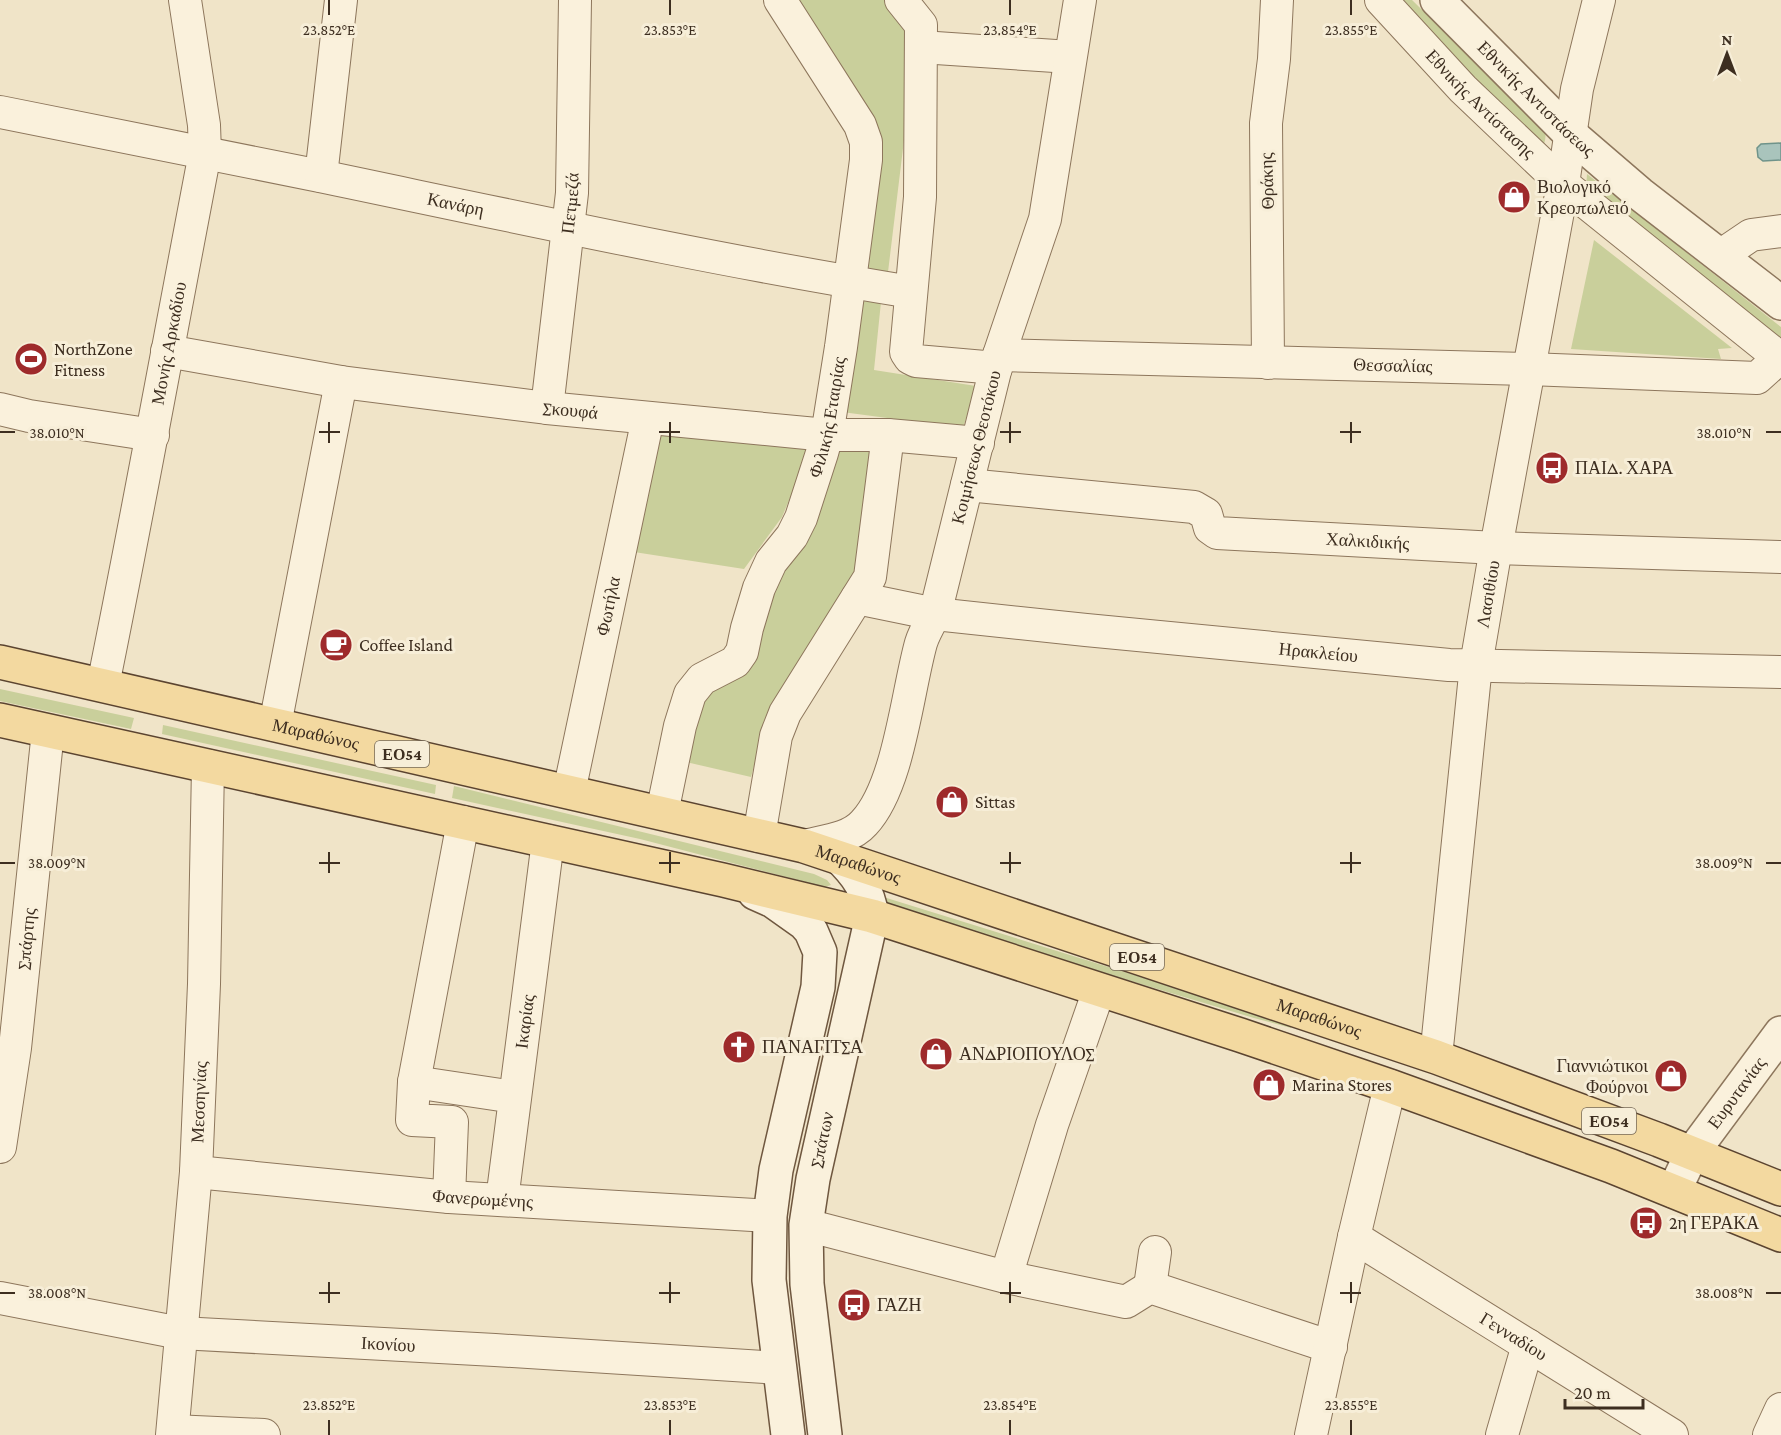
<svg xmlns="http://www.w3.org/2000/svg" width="1781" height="1435" viewBox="0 0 1781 1435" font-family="'Crimson Pro',serif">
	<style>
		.green { fill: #c9cf9b }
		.water { fill: #a9c4bc; stroke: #6f938a; stroke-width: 1.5 }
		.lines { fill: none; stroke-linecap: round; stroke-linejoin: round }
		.minor-casing { stroke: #8d765c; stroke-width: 34 }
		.tertiary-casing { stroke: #8d765c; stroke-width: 36 }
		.secondary-casing { stroke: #6f573f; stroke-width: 36 }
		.primary-casing { stroke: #5b4430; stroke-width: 36 }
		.minor { stroke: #faf1dc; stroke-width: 32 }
		.tertiary { stroke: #faf1dc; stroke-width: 33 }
		.secondary { stroke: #faf1dc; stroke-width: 33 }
		.primary { stroke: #f3d9a0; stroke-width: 33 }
		.ticks { fill: none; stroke: #3d2e20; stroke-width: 2 }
		.labels { text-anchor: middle; stroke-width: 6; stroke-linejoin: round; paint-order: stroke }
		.shield { fill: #f7eed8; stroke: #756857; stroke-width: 1.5 }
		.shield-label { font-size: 16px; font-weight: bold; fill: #3d2e20 }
		.street-label { font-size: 18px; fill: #3d2e20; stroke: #f7eed8 }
		.poi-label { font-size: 18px; fill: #3d2e20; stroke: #f7eed8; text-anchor: start }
		.ticks-label { font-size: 15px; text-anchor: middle; fill: #3d2e20; stroke: #f7eed8; stroke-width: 6; stroke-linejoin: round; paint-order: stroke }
	</style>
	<rect width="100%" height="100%" fill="#f0e4c8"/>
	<path class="green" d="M798 0H885L917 33 888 272 861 268 880 137Z
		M1392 0H1412L1544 130C1547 136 1545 142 1542 149Z
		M1587 174 1781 327V347L1586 189Z
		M1594 240 1732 348 1718 349 1721 359 1571 349Z
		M857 301 881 302 874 370 976 386 963 428 842 412Z
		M660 433 811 448 782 517 744 569 634 552Z
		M841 441 875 445 853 579 769 712 751 777 686 762 706 694 760 619Z
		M0 689 134 718 131 729 0 701Z
		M163 725 436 785 435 794 162 734Z
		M454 786 814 874 827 880 831 885 825 887 640 839 452 798Z
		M877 895 1292 1024 1291 1028 1254 1018 885 907Z"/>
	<path class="water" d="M1781 143V160L1763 161 1758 157 1757 148 1761 144Z"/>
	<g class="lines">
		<defs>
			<g id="minor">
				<path d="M901 0 921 25 920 197 906 352 910 358 916 361 996 368"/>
				<path id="s1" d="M1381 0 1463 89 1563 184 1781 359"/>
				<path d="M921 47 1070 57"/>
				<path id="s2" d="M0 112C107 133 214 154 320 176 517 217 713 260 911 292"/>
				<path d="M321 176 341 0"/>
				<path d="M1720 256 1751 235 1781 231"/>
				<path id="s3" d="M167 351 341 382 547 408 827 435H888L978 443"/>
				<path id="s4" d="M999 355 1529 369 1757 378 1779 358"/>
				<path d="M1268 363 1266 123 1274 59 1277 0"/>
				<path id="s5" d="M547 408 572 193 575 0"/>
				<path d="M0 409 29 416 153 435"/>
				<path id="s6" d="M967 485 1194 507 1206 514 1210 528 1217 533 1496 548 1781 557"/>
				<path id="s7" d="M857 598 935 614 1086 630 1449 665 1781 672"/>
				<path id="s8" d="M103 685C139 508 171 330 205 153L204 125 185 0"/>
				<path d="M275 725 341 382"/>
				<path id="s9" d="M569 792 648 418"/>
				<path id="s10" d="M662 813 680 726 690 694 702 679 735 662 742 652 747 628 759 588 771 562 792 536 801 518 822 453 827 435 841 347 866 160V142L860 125 780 0"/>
				<path d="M759 836 776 736 785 713 870 577 888 435"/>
				<path id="s11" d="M804 846C824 841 850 839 864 823 899 786 907 693 921 643 924 633 930 623 935 614L999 355 1045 219 1080 0"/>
				<path id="s12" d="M1436 1057 1476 665 1496 548 1563 184 1577 89 1599 0"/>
				<path d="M414 1082 514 1097"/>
				<path id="s13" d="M0 1147 15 1048 48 731"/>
				<path id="s14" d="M196 1172 449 1197 770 1216"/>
				<path d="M449 1197 452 1122 412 1120 414 1082 463 822"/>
				<path id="s15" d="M502 1200 548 841"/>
				<path d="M806 1225 1006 1277 1126 1302 1150 1287 1331 1347"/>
				<path id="s16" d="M1354 1237 1672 1435"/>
				<path d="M1006 1277 1052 1125 1099 990"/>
				<path d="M1150 1287 1155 1252"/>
				<path id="s17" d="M0 1298 180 1333 495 1350 779 1368"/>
				<path d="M173 1431 264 1435"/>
				<path id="s18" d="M172 1435 196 1172 204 984 208 766"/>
				<path d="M1311 1435 1354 1237 1390 1086"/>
				<path d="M1502 1435 1528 1345"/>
				<path d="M1769 1435 1781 1409"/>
			</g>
			<g id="tertiary">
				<path id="s19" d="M1437 0 1569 133 1640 194 1781 303"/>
				<path id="s20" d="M1674 1191 1692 1153 1781 1033"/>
			</g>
			<g id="secondary">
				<path d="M755 893 773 901 804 923 811 931 820 952 818 987 776 1170 770 1216 769 1280 788 1435"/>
				<path id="s21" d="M825 1435 807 1284 806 1225 813 1179 872 916C868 890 857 874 838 856"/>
			</g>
			<g id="primary">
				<path id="s22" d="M0 662 804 846 1436 1057 1659 1140 1781 1189"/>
				<path d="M0 720 723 880 872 916 1240 1035 1390 1086 1611 1166 1781 1235"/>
			</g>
		</defs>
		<use href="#minor" class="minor-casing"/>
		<use href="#tertiary" class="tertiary-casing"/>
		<use href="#secondary" class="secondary-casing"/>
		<use href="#primary" class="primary-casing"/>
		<use href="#minor" class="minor"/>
		<use href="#tertiary" class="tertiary"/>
		<use href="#secondary" class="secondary"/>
		<use href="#primary" class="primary"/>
	</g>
	<path class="ticks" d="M329 0V15M670 0V15M1010 0V15M1351 0V15M329 422V443M670 422V443M1010 422V443M1351 422V443M0 432H15M319 432H340M659 432H680M1000 432H1021M1340 432H1361M1766 432H1781M329 852V873M670 852V873M1010 852V873M1351 852V873M0 863H15M319 863H340M659 863H680M1000 863H1021M1340 863H1361M1766 863H1781M329 1282V1303M670 1282V1303M1010 1282V1303M1351 1282V1303M0 1293H15M319 1293H340M659 1293H680M1000 1293H1021M1340 1293H1361M1766 1293H1781M329 1420V1435M670 1420V1435M1010 1420V1435M1351 1420V1435"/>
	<defs>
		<symbol id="shop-disc" viewBox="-11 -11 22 22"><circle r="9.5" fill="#9e2a2b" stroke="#f7eed8"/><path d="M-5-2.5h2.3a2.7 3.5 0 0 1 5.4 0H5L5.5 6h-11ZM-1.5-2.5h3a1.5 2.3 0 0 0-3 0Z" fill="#fff"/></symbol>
		<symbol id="stadium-disc" viewBox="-11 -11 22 22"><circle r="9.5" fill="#9e2a2b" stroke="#f7eed8"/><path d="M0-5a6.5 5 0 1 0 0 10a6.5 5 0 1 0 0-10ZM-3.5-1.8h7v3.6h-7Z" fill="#fff"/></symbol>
		<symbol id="bus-disc" viewBox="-11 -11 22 22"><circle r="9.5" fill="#9e2a2b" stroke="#f7eed8"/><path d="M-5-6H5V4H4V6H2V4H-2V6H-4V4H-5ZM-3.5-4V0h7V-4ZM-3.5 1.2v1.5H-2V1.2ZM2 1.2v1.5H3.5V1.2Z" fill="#fff"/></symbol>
		<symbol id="cafe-disc" viewBox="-11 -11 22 22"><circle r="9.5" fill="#9e2a2b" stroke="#f7eed8"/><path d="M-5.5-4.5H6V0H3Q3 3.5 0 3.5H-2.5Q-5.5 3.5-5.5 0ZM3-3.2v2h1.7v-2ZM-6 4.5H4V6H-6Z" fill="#fff"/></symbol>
		<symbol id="church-disc" viewBox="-11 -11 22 22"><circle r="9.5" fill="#9e2a2b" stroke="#f7eed8"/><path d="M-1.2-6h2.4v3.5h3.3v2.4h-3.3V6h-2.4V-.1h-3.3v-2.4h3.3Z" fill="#fff"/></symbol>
	</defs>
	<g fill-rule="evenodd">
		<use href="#shop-disc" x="1495" y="178" width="38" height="38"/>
		<use href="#stadium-disc" x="12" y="340" width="38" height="38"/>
		<use href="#bus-disc" x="1533" y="449" width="38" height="38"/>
		<use href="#cafe-disc" x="317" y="626" width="38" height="38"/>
		<use href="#shop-disc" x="933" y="783" width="38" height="38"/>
		<use href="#church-disc" x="720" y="1028" width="38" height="38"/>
		<use href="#shop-disc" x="917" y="1035" width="38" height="38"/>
		<use href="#shop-disc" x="1652" y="1057" width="38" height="38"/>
		<use href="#shop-disc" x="1250" y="1066" width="38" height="38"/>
		<use href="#bus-disc" x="1627" y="1204" width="38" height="38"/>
		<use href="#bus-disc" x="835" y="1286" width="38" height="38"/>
	</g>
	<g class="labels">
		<g class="shield">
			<rect x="375" y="741" width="54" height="26" rx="4.5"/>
			<rect x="1110" y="944" width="54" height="26" rx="4.5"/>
			<rect x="1582" y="1108" width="54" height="26" rx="4.5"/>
		</g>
		<g class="shield-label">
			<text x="402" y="760">ΕΟ54</text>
			<text x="1137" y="963">ΕΟ54</text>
			<text x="1609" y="1127">ΕΟ54</text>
		</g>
		<g class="street-label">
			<text dy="6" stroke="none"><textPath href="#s19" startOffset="140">Εθνικής Αντιστάσεως</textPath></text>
			<text dy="6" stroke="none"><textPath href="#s1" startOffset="144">Εθνικής Αντίστασης</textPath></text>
			<text transform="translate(1267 181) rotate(-92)" y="6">Θράκης</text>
			<text dy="6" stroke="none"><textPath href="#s5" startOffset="206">Πετμεζά</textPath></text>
			<text dy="6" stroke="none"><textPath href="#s2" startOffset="465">Κανάρη</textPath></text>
			<text dy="6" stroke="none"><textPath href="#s8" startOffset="348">Μονής Αρκαδίου</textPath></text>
			<text dy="6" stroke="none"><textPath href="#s4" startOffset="394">Θεσσαλίας</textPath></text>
			<text dy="6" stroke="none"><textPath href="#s3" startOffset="408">Σκουφά</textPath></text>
			<text dy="6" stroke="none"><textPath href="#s10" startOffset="444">Φιλικής Εταιρίας</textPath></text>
			<text dy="6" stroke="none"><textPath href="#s11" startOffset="460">Κοιμήσεως Θεοτόκου</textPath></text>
			<text dy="6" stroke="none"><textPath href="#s6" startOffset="416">Χαλκιδικής</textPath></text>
			<text dy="6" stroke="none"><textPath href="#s12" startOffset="466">Λασιθίου</textPath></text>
			<text dy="6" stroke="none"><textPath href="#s9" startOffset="190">Φωτήλα</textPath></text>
			<text dy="6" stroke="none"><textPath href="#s7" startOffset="465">Ηρακλείου</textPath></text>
			<text dy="6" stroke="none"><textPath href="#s22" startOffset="324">Μαραθώνος</textPath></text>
			<text dy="6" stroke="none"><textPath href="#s22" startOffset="882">Μαραθώνος</textPath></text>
			<text dy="6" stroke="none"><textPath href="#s13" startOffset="210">Σπάρτης</textPath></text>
			<text dy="6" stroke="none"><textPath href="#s22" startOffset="1368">Μαραθώνος</textPath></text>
			<text dy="6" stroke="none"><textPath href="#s15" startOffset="180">Ικαρίας</textPath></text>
			<text dy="6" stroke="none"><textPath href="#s20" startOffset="117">Ευρυτανίας</textPath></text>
			<text dy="6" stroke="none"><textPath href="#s18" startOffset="334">Μεσσηνίας</textPath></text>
			<text dy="6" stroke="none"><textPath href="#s21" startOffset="298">Σπάτων</textPath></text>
			<text dy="6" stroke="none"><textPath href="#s14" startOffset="288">Φανερωμένης</textPath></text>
			<text dy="6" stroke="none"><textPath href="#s16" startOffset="188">Γενναδίου</textPath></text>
			<text dy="6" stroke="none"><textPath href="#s17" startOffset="392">Ικονίου</textPath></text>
		</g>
		<g class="poi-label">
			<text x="1537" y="193">Βιολογικό<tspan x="1537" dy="21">Κρεοπωλειό</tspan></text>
			<text x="54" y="355">NorthZone<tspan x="54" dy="21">Fitness</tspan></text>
			<text x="1575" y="474">ΠΑΙΔ. ΧΑΡΑ</text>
			<text x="359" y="651">Coffee Island</text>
			<text x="975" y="808">Sittas</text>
			<text x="762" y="1053">ΠΑΝΑΓΙΤΣΑ</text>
			<text x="959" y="1060">ΑΝΔΡΙΟΠΟΥΛΟΣ</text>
			<text x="1648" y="1072" text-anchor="end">Γιαννιώτικοι<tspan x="1648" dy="21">Φούρνοι</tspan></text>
			<text x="1292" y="1091">Marina Stores</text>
			<text x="1669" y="1229">2η ΓΕΡΑΚΑ</text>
			<text x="877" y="1311">ΓΑΖΗ</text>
		</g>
	</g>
	<g class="ticks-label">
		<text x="329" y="35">23.852°E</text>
		<text x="670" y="35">23.853°E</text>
		<text x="1010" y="35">23.854°E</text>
		<text x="1351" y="35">23.855°E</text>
		<text x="57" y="438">38.010°N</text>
		<text x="1724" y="438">38.010°N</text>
		<text x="57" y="868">38.009°N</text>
		<text x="1724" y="868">38.009°N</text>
		<text x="57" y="1298">38.008°N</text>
		<text x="1724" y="1298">38.008°N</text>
		<text x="329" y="1410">23.852°E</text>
		<text x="670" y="1410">23.853°E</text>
		<text x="1010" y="1410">23.854°E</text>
		<text x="1351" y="1410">23.855°E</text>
	</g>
	<g transform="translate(1727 54)" stroke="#f7eed8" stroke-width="4.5" paint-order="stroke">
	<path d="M0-4.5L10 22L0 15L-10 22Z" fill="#3d2e20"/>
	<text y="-9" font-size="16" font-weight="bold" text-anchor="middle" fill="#3d2e20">N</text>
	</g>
	<path d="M1565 1399v9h78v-9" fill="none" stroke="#3d2e20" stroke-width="3"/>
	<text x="1574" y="1399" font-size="18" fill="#3d2e20" stroke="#f7eed8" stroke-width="4.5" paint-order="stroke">20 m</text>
</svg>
